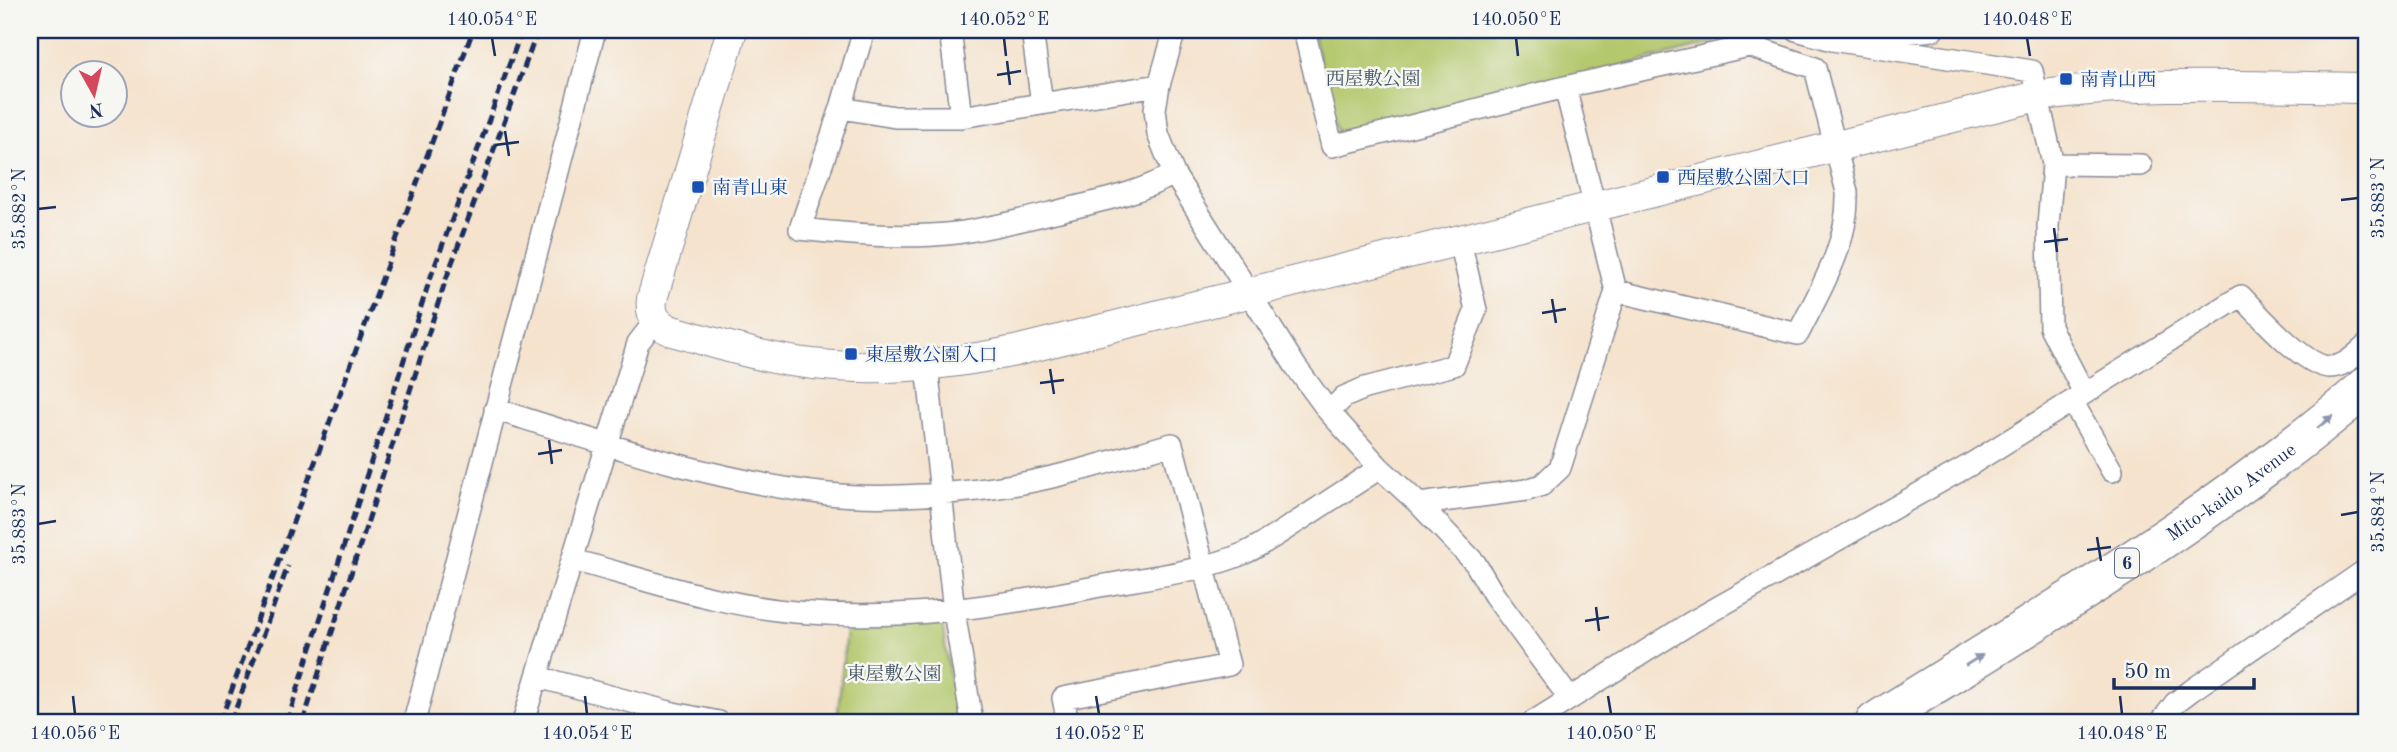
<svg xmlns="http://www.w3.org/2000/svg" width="2397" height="752" viewBox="0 0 2397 752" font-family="'Old Standard TT','Noto Serif JP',serif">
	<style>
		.green { fill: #b3c76c; stroke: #677b65; stroke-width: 2 }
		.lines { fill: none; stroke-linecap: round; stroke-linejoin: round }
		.street-casing { stroke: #888996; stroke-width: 24 }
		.secondary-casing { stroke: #888996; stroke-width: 32 }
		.highway-casing { stroke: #888996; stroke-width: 41 }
		.street { stroke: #fff; stroke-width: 21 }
		.secondary { stroke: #fff; stroke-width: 30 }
		.highway { stroke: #fff; stroke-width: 38 }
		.rail { stroke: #1b2f5e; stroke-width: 5; stroke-dasharray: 10 5; stroke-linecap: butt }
		.oneway { fill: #8d97ae }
		.ticks { fill: none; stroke: #1b2f5e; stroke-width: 2.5 }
		.transit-dot { fill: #1a4fb4; stroke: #f6f6f2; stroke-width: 2.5 }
		.labels { text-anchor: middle; stroke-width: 5; stroke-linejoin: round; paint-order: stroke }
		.shield { fill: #f6f6f2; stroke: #5d6b8a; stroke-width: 2 }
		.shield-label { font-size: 18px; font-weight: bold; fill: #1b2f5e }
		.park-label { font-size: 19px; fill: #415562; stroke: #f6f6f2 }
		.transit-label { font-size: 19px; fill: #164399; stroke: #f6f6f2; text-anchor: start }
		.street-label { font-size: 19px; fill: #1b2f5e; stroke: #f6f6f2 }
		.neatline { fill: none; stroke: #1b2f5e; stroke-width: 2.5 }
		.ticks-label { font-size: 18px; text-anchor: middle; fill: #1b2f5e }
	</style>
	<rect width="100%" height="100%" fill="#f6f6f2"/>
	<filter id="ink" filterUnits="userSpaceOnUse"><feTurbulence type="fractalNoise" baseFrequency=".0143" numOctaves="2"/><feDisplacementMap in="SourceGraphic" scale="14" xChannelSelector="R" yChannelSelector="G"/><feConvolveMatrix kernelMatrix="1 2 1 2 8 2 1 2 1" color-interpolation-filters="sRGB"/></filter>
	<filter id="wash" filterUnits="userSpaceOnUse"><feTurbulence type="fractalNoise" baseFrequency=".00686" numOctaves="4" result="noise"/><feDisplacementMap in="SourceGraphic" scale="28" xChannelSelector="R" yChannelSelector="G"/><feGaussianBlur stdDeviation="1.57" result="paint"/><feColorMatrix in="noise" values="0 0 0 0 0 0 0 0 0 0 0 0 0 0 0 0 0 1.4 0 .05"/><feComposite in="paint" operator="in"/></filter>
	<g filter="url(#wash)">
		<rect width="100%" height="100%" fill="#f5e3cd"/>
		<path class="green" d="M1312 30H1644L1718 35 1715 43 1345 134 1337 130Z
			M847 620 897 624 942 621 950 680 962 715 960 722H837Z"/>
	</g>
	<g filter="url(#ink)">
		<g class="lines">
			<defs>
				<path id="street" d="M864 30 841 108 800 229C851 235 904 239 956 233 993 228 1030 218 1067 209 1104 200 1139 193 1174 174
					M950 30 961 117
					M1032 30 1042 104
					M1175 30 1159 85 1155 109 1158 134 1174 174 1296 367 1329 412 1380 468 1419 504 1475 563 1494 595 1570 699
					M1304 30 1332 146 1565 87 1749 46 1815 68 1847 192C1849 244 1821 288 1798 334L1616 291
					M1796 30 1832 40 1933 30
					M1832 40 2032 71 2053 164 2048 226 2050 327 2084 393
					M841 108 895 117H961L1159 85
					M2053 164 2141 165
					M927 366 954 611 972 722
					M2072 401 2112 471
					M495 409C605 444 713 481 828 494 885 500 962 494 1018 484 1070 475 1121 458 1172 444L1229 665 1063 698 1068 722
					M1329 412 1344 397 1365 388 1454 365 1476 310 1460 241
					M1419 504 1527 490 1542 485 1560 468 1616 291 1565 87
					M573 560C646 580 719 605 795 612 902 621 996 607 1100 586 1148 577 1200 572 1245 553 1264 544 1282 531 1300 520 1326 503 1353 485 1380 468
					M538 677 673 713 719 722
					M414 722 595 30
					M523 722 638 343 655 321
					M1533 722 1692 622 1968 466 2241 296C2258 314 2305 367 2330 367 2345 367 2356 354 2367 345
					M2161 722 2175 703 2192 690 2367 569"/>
				<path id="secondary" d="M732 30 652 299C650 316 656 324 672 331 713 342 755 356 797 362 871 373 943 366 1015 351L2038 96C2146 80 2257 87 2367 88"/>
				<g id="highway">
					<path id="s1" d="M1875 722C2043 616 2216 516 2367 386"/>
				</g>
			</defs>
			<use href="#street" class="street-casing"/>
			<use href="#secondary" class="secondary-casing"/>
			<use href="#highway" class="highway-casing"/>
			<use href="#street" class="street"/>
			<use href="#secondary" class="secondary"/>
			<use href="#highway" class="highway"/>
			<path class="rail" d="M220 722 473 30
				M231 722 288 566
				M287 722 430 279 522 30
				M303 722 446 279 538 30"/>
		</g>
		<defs><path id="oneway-solid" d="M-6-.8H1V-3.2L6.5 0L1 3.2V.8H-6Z" transform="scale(1.75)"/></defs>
		<g class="oneway">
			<use href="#oneway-solid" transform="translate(2325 422) rotate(-39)"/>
			<use href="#oneway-solid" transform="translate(1974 660) rotate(-32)"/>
		</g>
	</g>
	<path class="ticks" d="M492 38 495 56M1004 38 1006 56M1516 38 1518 56M2027 38 2030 56M1007 61 1010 85M997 75 1021 71M505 131 509 156M495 145 519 142M2341 200 2358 198M38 209 56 207M2054 228 2057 252M2044 242 2068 239M1552 299 1556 323M1542 313 1566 309M1050 369 1054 394M1040 383 1064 380M549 440 552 464M538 454 562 450M2341 515 2358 512M38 524 56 521M2097 537 2101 561M2087 550 2111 547M1596 607 1599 631M1585 621 1609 617M73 696 75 714M585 696 587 714M1096 696 1099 714M1608 696 1611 714M2120 696 2122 714"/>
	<g class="transit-dot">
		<rect x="2059" y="72" width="14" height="14" rx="3.5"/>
		<rect x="1656" y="170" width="14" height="14" rx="3.5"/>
		<rect x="691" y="180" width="14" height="14" rx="3.5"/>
		<rect x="844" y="347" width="14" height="14" rx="3.5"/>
	</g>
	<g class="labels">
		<rect class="shield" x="2115" y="548.5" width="24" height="29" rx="5"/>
		<g class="shield-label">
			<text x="2127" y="569">6</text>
		</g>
		<g class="park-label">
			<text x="1373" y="85">西屋敷公園</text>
			<text x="894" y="680">東屋敷公園</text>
		</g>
		<g class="transit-label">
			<text x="2080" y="86">南青山西</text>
			<text x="1677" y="184">西屋敷公園入口</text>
			<text x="712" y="194">南青山東</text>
			<text x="865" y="361">東屋敷公園入口</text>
		</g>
		<g class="street-label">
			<text dy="7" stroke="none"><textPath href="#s1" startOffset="424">Mito-kaido Avenue</textPath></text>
		</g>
	</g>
	<rect width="2397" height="752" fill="none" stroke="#f6f6f2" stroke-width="77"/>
	<g transform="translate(94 94) rotate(172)"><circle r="33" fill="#f6f6f2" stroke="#9ea6b7" stroke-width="2"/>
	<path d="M0-5L12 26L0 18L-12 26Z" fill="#d1495b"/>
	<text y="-10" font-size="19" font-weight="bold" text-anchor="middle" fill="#1b2f5e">N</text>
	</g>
	<path d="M2114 678v10h140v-10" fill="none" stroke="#1b2f5e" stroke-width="3.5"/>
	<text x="2124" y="678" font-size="21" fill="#1b2f5e" stroke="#f6f6f2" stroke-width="5" paint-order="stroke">50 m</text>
	<rect x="38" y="38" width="2320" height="676" class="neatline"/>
	<g class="ticks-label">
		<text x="492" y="25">140.054°E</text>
		<text x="1004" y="25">140.052°E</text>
		<text x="1516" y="25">140.050°E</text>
		<text x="2027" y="25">140.048°E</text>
		<text transform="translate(2378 198) rotate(-90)" y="6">35.883°N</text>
		<text transform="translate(19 209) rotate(-90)" y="6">35.882°N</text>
		<text transform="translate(2378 512) rotate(-90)" y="6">35.884°N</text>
		<text transform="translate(19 524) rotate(-90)" y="6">35.883°N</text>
		<text x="75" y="739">140.056°E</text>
		<text x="587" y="739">140.054°E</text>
		<text x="1099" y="739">140.052°E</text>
		<text x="1611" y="739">140.050°E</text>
		<text x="2122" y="739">140.048°E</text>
	</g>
</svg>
